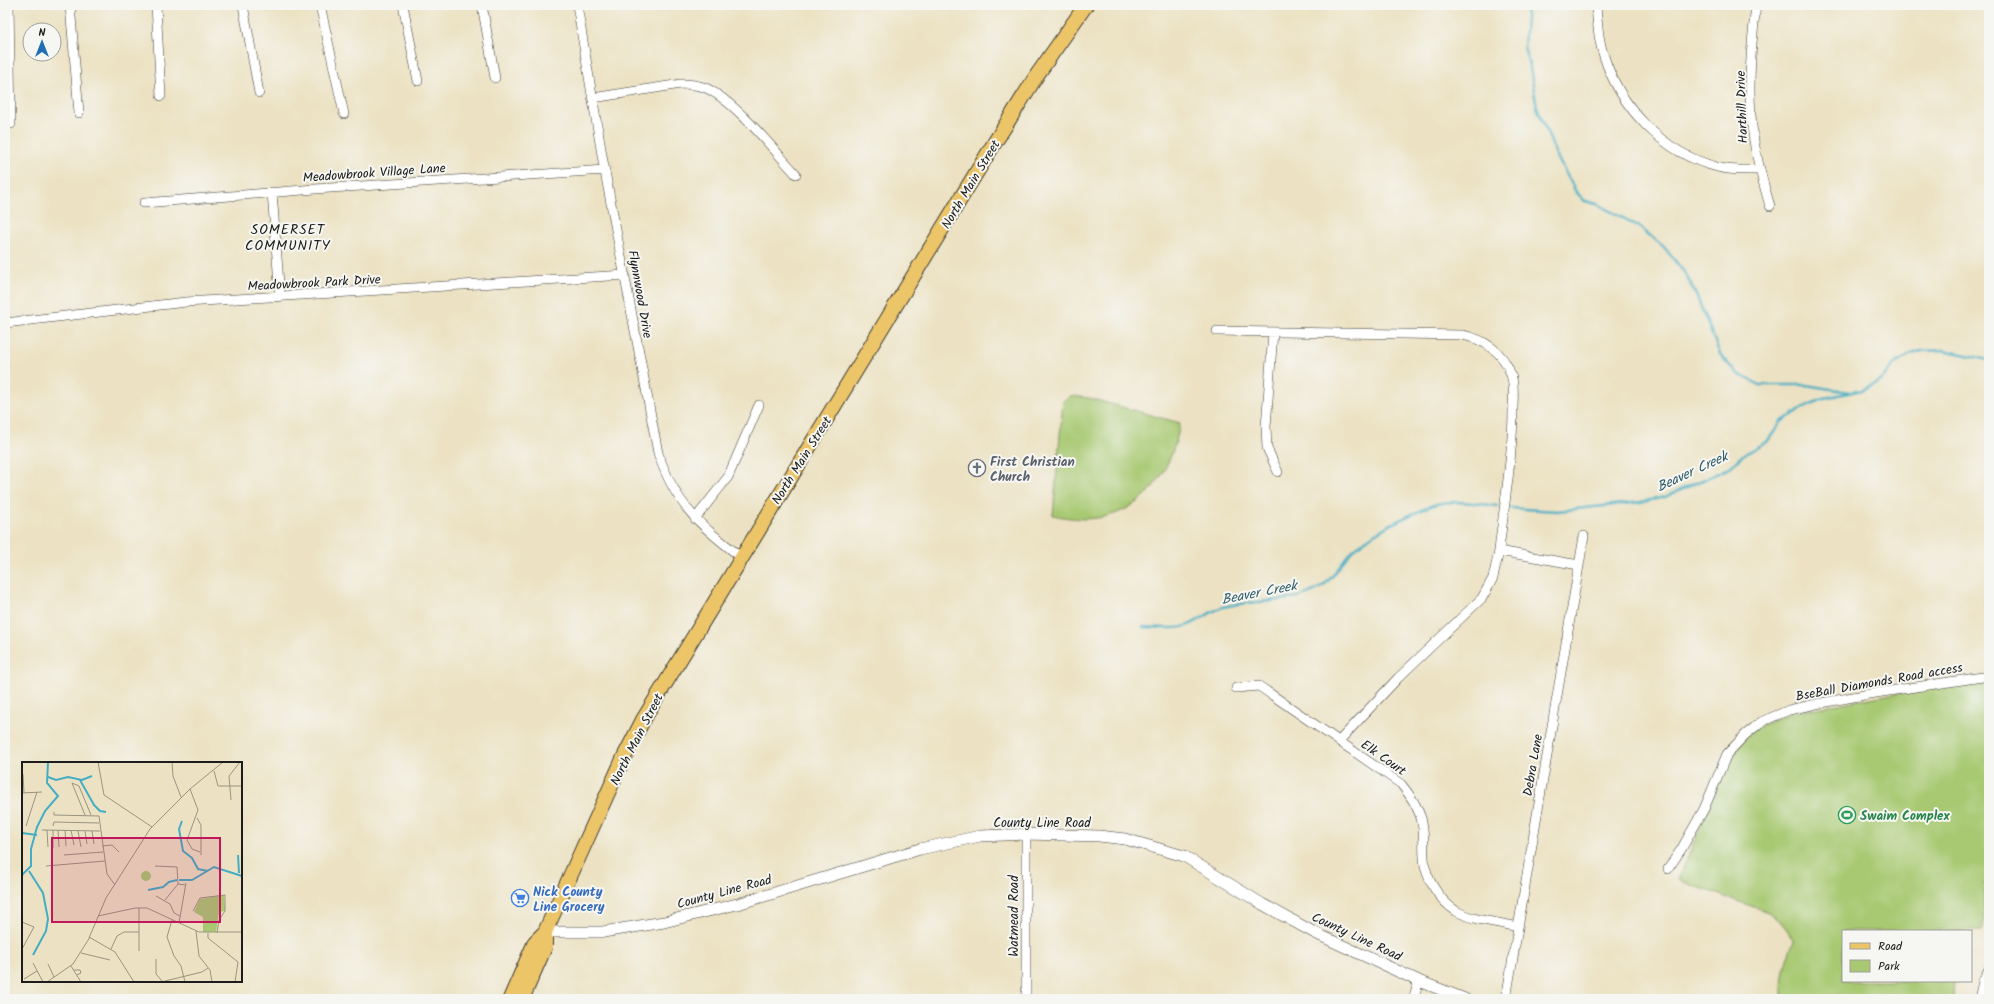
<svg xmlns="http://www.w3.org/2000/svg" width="1994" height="1004" viewBox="0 0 1994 1004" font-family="Kalam,sans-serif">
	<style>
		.green { fill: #a8c972; stroke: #627247 }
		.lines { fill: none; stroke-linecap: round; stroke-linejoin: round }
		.stream { stroke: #44adc4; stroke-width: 2.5 }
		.minor-casing { stroke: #3b3a35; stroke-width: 10 }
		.tertiary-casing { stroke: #3b3a35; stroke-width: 12 }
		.primary-casing { stroke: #3b3a35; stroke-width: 16 }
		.minor { stroke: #fff; stroke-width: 9 }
		.tertiary { stroke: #fff; stroke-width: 11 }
		.primary { stroke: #edc569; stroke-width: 14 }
		.labels { text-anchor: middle; stroke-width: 4; stroke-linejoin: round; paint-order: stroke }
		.street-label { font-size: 13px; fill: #1c1c1c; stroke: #f6f6f2 }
		.worship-label { font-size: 13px; font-weight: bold; fill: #5b616d; stroke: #f6f6f2; text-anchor: start }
		.leisure-label { font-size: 13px; font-weight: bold; fill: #27864d; stroke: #f6f6f2; text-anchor: start }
		.shop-label { font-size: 13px; font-weight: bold; fill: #366cbe; stroke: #f6f6f2; text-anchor: start }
		.neighbourhood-label { font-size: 14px; letter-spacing: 1px; fill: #1c1c1c; stroke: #f6f6f2 }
		.water-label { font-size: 14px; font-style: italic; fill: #2e5d68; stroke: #f6f6f2 }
		.inset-river { fill: none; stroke: #44adc4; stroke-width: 2 }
		.inset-road { fill: none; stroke: #999380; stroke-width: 1 }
		.view { fill: #c2185b; fill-opacity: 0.15; stroke: #c2185b; stroke-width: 2 }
		.inset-edge { fill: none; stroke: #1c1c1c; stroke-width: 2 }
	</style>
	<rect width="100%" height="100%" fill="#f6f6f2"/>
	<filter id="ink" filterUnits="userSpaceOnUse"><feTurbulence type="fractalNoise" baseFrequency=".025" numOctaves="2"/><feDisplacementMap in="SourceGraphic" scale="8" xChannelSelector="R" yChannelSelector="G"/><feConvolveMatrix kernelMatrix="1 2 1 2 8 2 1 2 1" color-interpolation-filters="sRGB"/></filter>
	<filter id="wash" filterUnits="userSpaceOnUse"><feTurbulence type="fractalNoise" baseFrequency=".012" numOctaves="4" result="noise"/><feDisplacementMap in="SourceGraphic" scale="16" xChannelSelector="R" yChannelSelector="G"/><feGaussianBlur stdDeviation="0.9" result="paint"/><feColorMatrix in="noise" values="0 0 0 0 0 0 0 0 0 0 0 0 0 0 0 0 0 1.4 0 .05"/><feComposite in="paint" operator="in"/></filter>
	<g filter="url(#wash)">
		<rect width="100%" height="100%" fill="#ece2c3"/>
		<path class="green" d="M1071 396 1089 398 1180 423C1168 491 1124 532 1053 515L1063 401Z
			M1989 681V878L1985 884 1983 931H1843V981H1955L1954 999H1782C1781 977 1785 961 1794 941L1784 925 1768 912 1678 880 1732 753 1754 729 1790 713 1929 687Z"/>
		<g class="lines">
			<path class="stream" d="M1527 5 1524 47 1530 68 1537 107 1556 155 1576 192 1585 201 1597 204 1638 226 1664 247 1687 276 1696 295 1720 354 1736 373 1760 385H1806L1849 392
				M1511 508 1557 511 1641 502 1665 497 1729 468 1743 455 1767 442 1781 422 1808 405 1829 397 1862 390 1879 382 1894 365 1909 355 1921 351 1944 350 1989 360
				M1143 627C1158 627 1177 631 1191 624 1202 619 1211 611 1223 607 1255 598 1292 606 1321 587 1334 579 1339 564 1350 553 1370 534 1392 523 1417 512 1425 508 1433 504 1442 503 1460 500 1479 504 1497 506"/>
		</g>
	</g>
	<g filter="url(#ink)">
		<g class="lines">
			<defs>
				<path id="minor" d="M9 5 11 124
					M70 5 79 113
					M156 5 161 96
					M243 5 259 93
					M320 5 344 114
					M403 5 418 81
					M482 5 495 78
					M577 5 603 161 658 453C676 506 699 524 742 558
					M1596 5C1597 21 1598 38 1603 53 1619 107 1663 153 1717 167 1731 171 1746 170 1760 170
					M1756 5C1751 47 1747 92 1753 134 1756 159 1763 182 1770 206
					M593 98 681 84C690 84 698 85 706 88 736 102 773 149 796 174
					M272 192 280 297
					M144 203 315 189 605 170
					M5 323 186 302 625 275
					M1217 331 1462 335C1484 339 1504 352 1511 375 1515 385 1513 398 1513 409 1513 456 1504 504 1499 551L1579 565
					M1273 332 1266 427 1267 448 1278 472
					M695 519 728 477 759 405
					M1236 688 1259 686 1401 784C1410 795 1417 805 1421 818 1425 831 1423 844 1424 858 1425 878 1439 900 1456 911 1474 921 1499 922 1518 927
					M1339 741 1398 678 1482 598 1493 578 1499 551
					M1026 834V999
					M1668 869 1682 848 1704 809 1727 754 1745 735 1761 722 1789 710 1816 704 1869 694 1989 676
					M1413 999 1419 981
					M1506 999 1584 536
					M1979 999 1983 981 1989 969"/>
				<path id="tertiary" d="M545 932H603L664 922 741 903 920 849 980 836 1026 834 1099 836 1125 839 1184 856 1262 904 1315 933 1419 981 1465 999"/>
				<path id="primary" d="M510 999 535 942 545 932 624 757 643 720 995 142 1037 75 1086 5
					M522 999 545 947V932"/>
			</defs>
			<use href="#minor" class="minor-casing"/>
			<use href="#tertiary" class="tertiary-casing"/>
			<use href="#primary" class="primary-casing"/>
			<use href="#minor" class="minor"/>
			<use href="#tertiary" class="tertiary"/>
			<use href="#primary" class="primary"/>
		</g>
	</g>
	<defs>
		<symbol id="church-ring" viewBox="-11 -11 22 22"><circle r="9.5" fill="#f6f6f2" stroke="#6b7280" stroke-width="1.5"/><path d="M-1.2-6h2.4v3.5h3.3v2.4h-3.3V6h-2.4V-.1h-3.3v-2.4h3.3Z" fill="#6b7280"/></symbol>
		<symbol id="stadium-ring" viewBox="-11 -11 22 22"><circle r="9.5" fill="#f6f6f2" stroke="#2e9e5b" stroke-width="1.5"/><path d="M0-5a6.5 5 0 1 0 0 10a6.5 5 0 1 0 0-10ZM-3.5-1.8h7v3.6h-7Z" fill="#2e9e5b"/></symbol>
		<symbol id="supermarket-ring" viewBox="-11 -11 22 22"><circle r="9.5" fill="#f6f6f2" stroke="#3f7fe0" stroke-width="1.5"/><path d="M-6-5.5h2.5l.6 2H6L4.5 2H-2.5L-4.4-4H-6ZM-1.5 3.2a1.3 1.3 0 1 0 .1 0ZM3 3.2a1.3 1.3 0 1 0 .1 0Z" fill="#3f7fe0"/></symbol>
	</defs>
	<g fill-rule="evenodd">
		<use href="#church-ring" x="967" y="458" width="20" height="20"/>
		<use href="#stadium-ring" x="1837" y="805" width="20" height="20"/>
		<use href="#supermarket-ring" x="510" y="888" width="20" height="20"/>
	</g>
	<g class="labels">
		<g class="street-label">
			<text transform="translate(1741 107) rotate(-92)" y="5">Harthill Drive</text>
			<text transform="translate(374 172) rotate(-4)" y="5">Meadowbrook Village Lane</text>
			<text transform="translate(970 184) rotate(-59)" y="5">North Main Street</text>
			<text transform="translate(314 282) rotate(-3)" y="5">Meadowbrook Park Drive</text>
			<text transform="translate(641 294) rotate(80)" y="5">Flynnwood Drive</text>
			<text transform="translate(801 460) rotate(-58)" y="5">North Main Street</text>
			<text transform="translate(1879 681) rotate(-10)" y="5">BseBall Diamonds Road access</text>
			<text transform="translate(636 739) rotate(-63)" y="5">North Main Street</text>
			<text transform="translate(1384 757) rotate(35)" y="5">Elk Court</text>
			<text transform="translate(1532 765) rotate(-80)" y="5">Debra Lane</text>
			<text x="1042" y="827">County Line Road</text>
			<text transform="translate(724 891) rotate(-15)" y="5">County Line Road</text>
			<text transform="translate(1013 916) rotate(-90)" y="5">Watmead Road</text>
			<text transform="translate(1357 936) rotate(25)" y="5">County Line Road</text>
		</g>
		<g class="worship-label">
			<text x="990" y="466">First Christian<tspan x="990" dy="15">Church</tspan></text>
		</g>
		<g class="leisure-label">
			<text x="1860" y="820">Swaim Complex</text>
		</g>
		<g class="shop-label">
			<text x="533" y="896">Nick County<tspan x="533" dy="15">Line Grocery</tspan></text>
		</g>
		<g class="neighbourhood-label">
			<text x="288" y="234">SOMERSET<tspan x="288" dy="16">COMMUNITY</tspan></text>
		</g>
		<g class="water-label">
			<text transform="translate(1692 471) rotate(-25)" y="5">Beaver Creek</text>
			<text transform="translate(1259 592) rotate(-11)" y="5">Beaver Creek</text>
		</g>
	</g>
	<g transform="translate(22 762)">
		<rect width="220" height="220" fill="#ece2c3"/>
		<path d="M119 114a5 5 0 1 1 10 0a5 5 0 1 1-10 0ZM202 133 203 149 197 150 194 170H181V155L172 150 178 137Z" fill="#a8c972"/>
		<path class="inset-river" d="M26 15 34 18 46 15 60 18 70 14M58 18 72 43 78 49 84 50M160 59 157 67 161 89 170 96 176 107 186 109M0 71 15 73M216 93 217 111M7 109 21 131 26 157 24 169 11 193M0 113 9 104V87L15 65 23 49 36 34 25 21 26 0M157 118H170L192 105 220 114M126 128 141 125 147 120 155 118"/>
		<path class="inset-road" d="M76 0 82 33 130 65M150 0 151 14 159 35M192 9 196 24H220M1 12 2 31M168 27 176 48 165 78 170 87 178 90M0 31 20 30M209 38 207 14 218 0M32 50V53L77 54 85 112 93 123M63 53 50 21 57 24 69 53M175 56 179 63V93M4 64 15 30M31 64 32 60 77 61M20 68 78 69M25 68 26 85M31 68V86M36 68 37 85M43 68 44 84M49 68 52 83M56 69 59 85M63 69 65 82M70 69 72 82M80 84 90 83 97 90M42 93 81 90M24 104 83 99M133 104 155 105 156 122 163 123M134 134 148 142 152 151 158 154M143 138 156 122M117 146V189M171 149 178 136 203 133V149L197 158 195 171M76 154 113 146H125L177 170H220M150 158 145 175 152 194 159 204 163 220M0 160 12 165 0 187M157 161 164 121M174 169 177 194 188 208 190 220M186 171V176L216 200 213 220M67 175 93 190 112 220M67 176 84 136 128 67 168 27 201 0M89 187 95 174 102 170H117M59 191 88 198M134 197V212L140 219M11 201 21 220M26 202 32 215M49 204 59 220M52 208H58L59 211 55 213M2 217 15 209M25 220 51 202 68 175M139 220 180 210 186 206"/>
		<path class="view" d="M30 76H198V160H30Z"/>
		<rect width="220" height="220" class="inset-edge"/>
	</g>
	<rect width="1994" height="1004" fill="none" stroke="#f6f6f2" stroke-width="20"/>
	<rect x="1842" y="930" width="130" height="52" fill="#f6f6f2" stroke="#9f9f9c"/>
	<rect x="1850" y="943" width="20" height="6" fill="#edc569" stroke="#9f9f9c"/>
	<text x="1878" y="950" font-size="12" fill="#1c1c1c">Road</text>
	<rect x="1850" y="960" width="20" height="12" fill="#a8c972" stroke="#9f9f9c"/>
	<text x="1878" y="970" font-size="12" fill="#1c1c1c">Park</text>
	<g transform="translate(42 42)"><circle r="19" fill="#f6f6f2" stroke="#9f9f9c"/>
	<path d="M0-3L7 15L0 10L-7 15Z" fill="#1f6fb2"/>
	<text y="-6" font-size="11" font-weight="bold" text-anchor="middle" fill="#1c1c1c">N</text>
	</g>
</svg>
